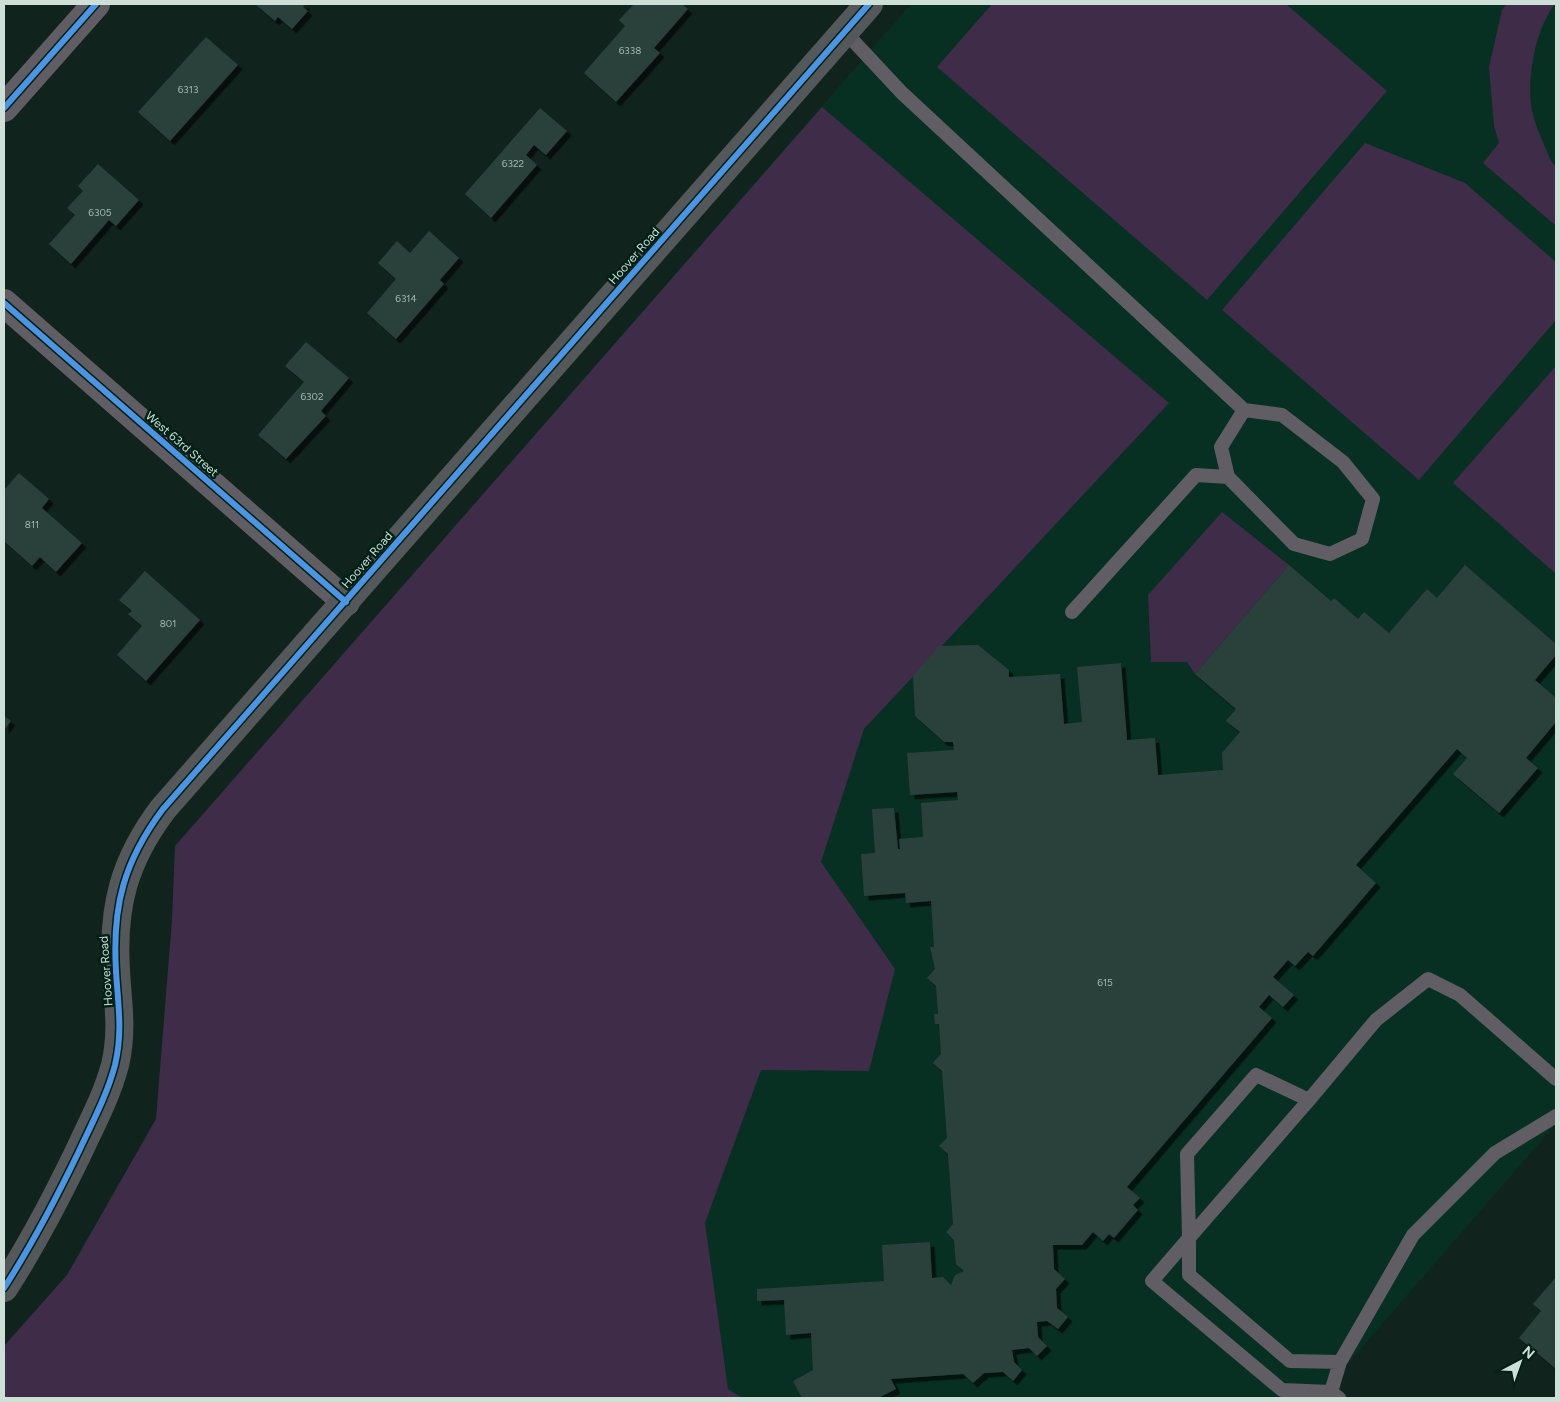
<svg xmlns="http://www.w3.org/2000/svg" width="1560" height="1402" viewBox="0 0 1560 1402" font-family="Figtree,sans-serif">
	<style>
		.built { fill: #072f22 }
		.green { fill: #3f2c48 }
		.building { fill: #2b413a; filter: url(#shadow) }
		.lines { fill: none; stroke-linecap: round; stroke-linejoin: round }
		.lane { stroke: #605e64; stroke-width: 14 }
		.street { stroke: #605e64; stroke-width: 28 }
		.secondary { stroke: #54585a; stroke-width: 28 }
		.cycleway-casing { stroke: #012016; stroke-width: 9 }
		.cycleway { stroke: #4d94e3; stroke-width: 6 }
		.labels { text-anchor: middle; stroke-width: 5; stroke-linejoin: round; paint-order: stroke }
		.number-label { font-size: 10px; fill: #a4b8b0 }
		.street-label { font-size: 12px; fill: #cddfd7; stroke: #012016 }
	</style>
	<defs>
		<filter id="shadow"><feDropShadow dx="4.5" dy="4.5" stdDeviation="0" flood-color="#0009"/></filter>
	</defs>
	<rect width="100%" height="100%" fill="#11231d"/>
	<path class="built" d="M911 4H1556V1124L1318 1398H4V1346L67 1275 156 1119 172 920 175 846Z"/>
	<path class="green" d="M992 4H1286L1387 91 1207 300 937 67Z
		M1506 4H1555C1535 29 1525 83 1533 115 1537 130 1545 146 1551 161L1556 167V226L1483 163 1499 143 1494 126 1489 67 1502 10Z
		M822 107 1169 403 864 729 821 862 895 969 869 1071 761 1070 705 1223 728 1389 742 1398H4V1346L67 1275 156 1119 172 920 175 846Z
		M1365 143 1465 183 1556 262V320L1419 480 1222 310Z
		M1556 366V574L1453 483Z
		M1222 512 1289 565 1195 674 1187 662H1151L1148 595Z"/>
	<path class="building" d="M255 4H306L303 7 308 11 292 29 278 17 275 21Z
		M634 4H682L688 9 654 48 660 53 616 102 584 73 625 26 619 20Z
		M206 37 238 65 170 141 138 112Z
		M540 108 567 131 546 155 534 145 526 155 537 165 491 218 465 194Z
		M98 164 139 200 116 226 109 220 71 264 49 244 75 215 67 208 83 191 78 186Z
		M429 231 459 258 440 280 444 284 396 339 367 313 396 279 378 263 397 241 410 253Z
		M306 342 349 378 321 411 326 416 286 459 258 435 304 382 285 366Z
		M19 473 49 499 42 508 82 543 56 572 40 557 32 566 4 541V490Z
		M1289 565 1331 601 1334 598 1358 619 1364 612 1389 633 1427 589 1437 598 1465 565 1556 644V655L1535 680 1556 698V722L1526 758 1538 768 1499 813 1453 774 1467 758 1457 749 1356 865 1376 883 1313 956 1308 952 1295 966 1288 960 1273 977 1294 995 1283 1007 1269 995 1259 1007 1272 1018 1127 1187 1140 1198 1133 1205 1138 1210 1114 1238 1109 1234 1103 1241 1093 1232 1082 1245H1053L1054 1269 1065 1279 1056 1289 1057 1308 1068 1317 1058 1329 1047 1321 1037 1322 1038 1337 1047 1346 1037 1356 1029 1348 1012 1350 1014 1362 1022 1370 1013 1381 1003 1372 984 1373 973 1383 963 1374 891 1379 896 1389 878 1398H802L793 1381 813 1370 811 1333 786 1335 784 1300 757 1301V1289L884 1281 882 1245 930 1242 932 1278 943 1277 951 1285 955 1275 964 1271 956 1264 954 1240 946 1232 953 1224 948 1154 939 1146 947 1138 942 1071 933 1063 941 1054 939 1024H935L934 1014H938L936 986 927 978 935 969 930 947H934L931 901 906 903 905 893 864 896 861 854 875 853 872 809 894 808 898 849H900L899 839 923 837 921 803 958 800 957 792 910 795 907 753 954 750 953 742H944L915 716 913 676 939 646 978 645 1009 670V677L1060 674 1064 724 1082 722 1077 667 1121 663 1127 740 1155 738 1158 775 1223 770 1222 753 1240 732 1226 721 1236 709 1195 674Z
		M145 571 200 620 146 681 117 655 142 626 128 614 132 611 119 600Z
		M4 716 11 721 4 730Z
		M1556 1277V1369L1519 1338 1541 1311 1533 1304Z"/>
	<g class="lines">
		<path class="lane" d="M845 32 902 93 1244 410 1282 415 1343 462 1373 499 1362 539 1330 554 1294 544 1228 477 1196 475 1072 612
			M1228 477 1221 447 1244 410
			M1309 1100 1189 1238 1187 1154 1256 1075 1309 1100 1376 1020 1428 979 1460 995 1556 1079
			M1189 1238 1152 1281 1282 1390 1331 1392 1339 1398
			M1189 1238V1275L1290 1361 1340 1362
			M1331 1392 1340 1362 1413 1235 1495 1153 1556 1116"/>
		<path class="street" d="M4 108 96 4
			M4 303 346 602"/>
		<path class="secondary" d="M4 1288C33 1243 57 1197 80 1149 93 1121 107 1095 115 1065 123 1031 118 1005 116 971 112 906 124 861 163 809L869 4"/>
		<defs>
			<path id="cycleway" d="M4 108 96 4
				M4 303 346 602
				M4 1288C33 1243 57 1197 80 1149 93 1121 107 1095 115 1065 123 1031 118 1005 116 971 112 906 124 861 163 809L869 4"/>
		</defs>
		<use href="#cycleway" class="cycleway-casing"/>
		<use href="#cycleway" class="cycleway"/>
	</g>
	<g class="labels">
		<g class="number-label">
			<text x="630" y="54">6338</text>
			<text x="188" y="93">6313</text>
			<text x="513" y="167">6322</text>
			<text x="100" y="216">6305</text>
			<text x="406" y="302">6314</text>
			<text x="312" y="400">6302</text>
			<text x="32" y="528">811</text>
			<text x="168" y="627">801</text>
			<text x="1105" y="986">615</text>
		</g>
		<g class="street-label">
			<text transform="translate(634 256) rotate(-49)" y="4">Hoover Road</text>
			<text transform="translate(182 444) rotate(41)" y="4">West 63rd Street</text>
			<text transform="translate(367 560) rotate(-49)" y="4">Hoover Road</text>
			<text transform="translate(106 971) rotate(-94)" y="4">Hoover Road</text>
		</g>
	</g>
	<rect width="1560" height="1402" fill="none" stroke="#cddfd7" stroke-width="10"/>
	<g transform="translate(1520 1362) rotate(41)" stroke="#012016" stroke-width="4" paint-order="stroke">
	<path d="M0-4L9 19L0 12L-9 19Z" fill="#cddfd7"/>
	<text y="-8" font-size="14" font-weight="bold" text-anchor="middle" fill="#cddfd7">N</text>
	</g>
</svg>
